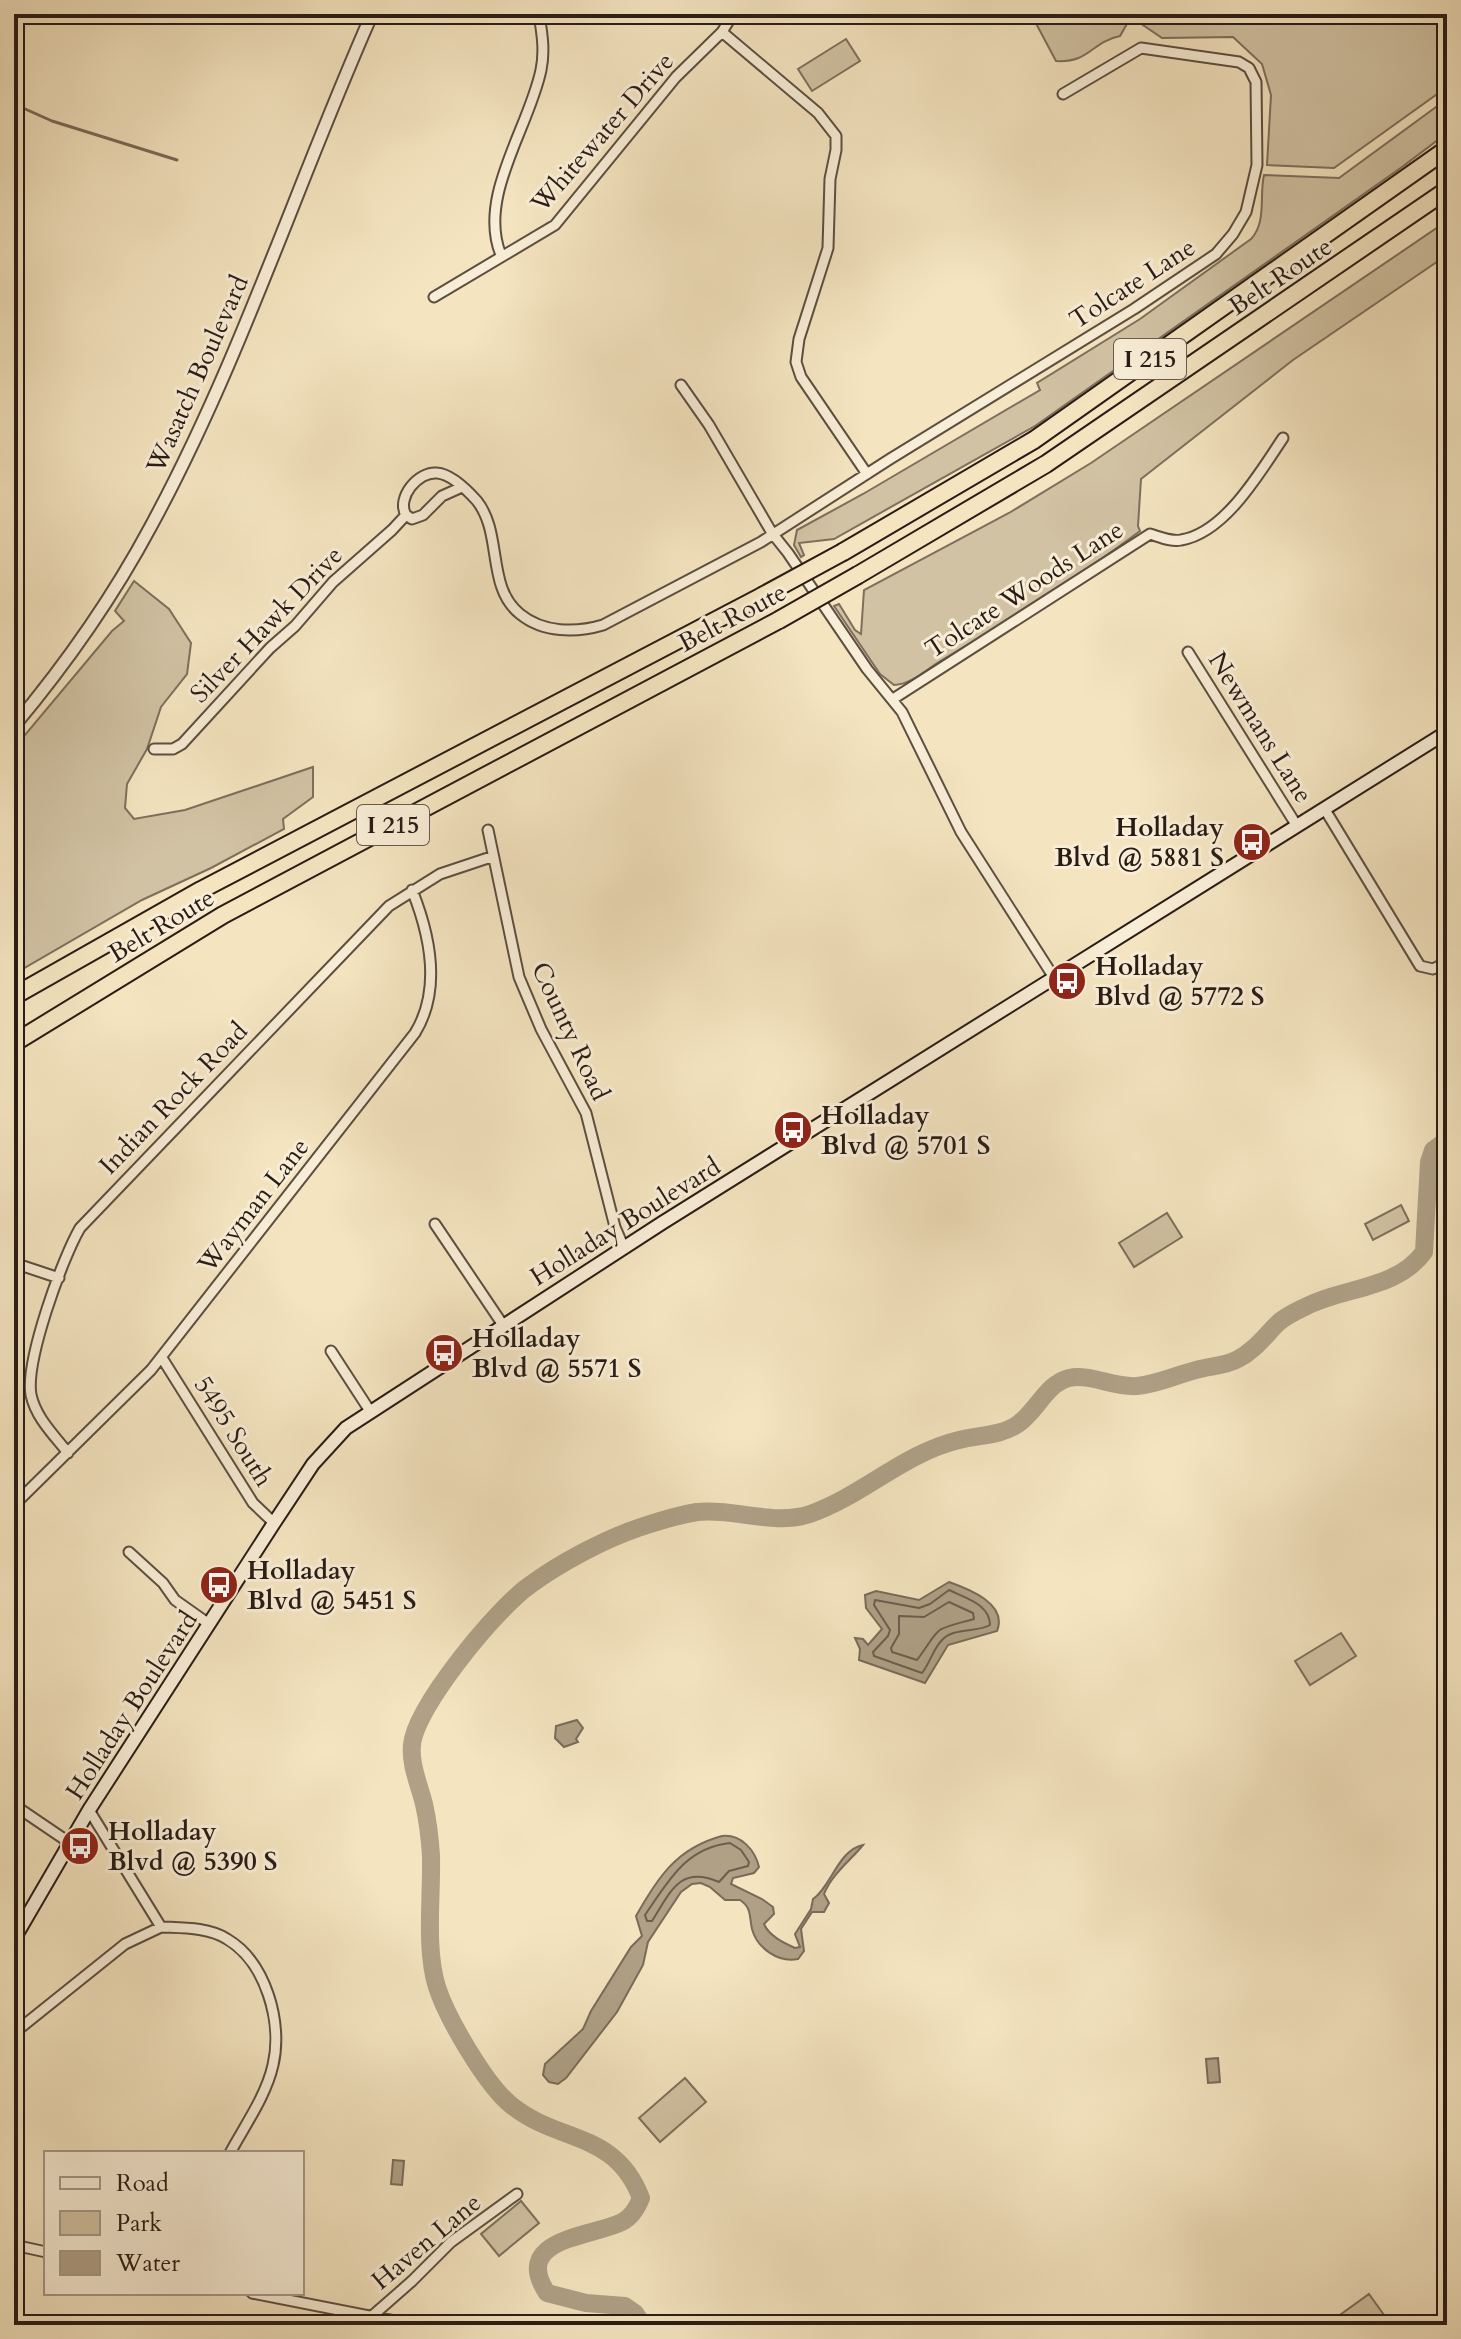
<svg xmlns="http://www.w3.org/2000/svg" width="1461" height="2339" viewBox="0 0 1461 2339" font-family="Cardo,serif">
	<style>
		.green { fill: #d1c2a3; stroke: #7d6f5c; stroke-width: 2 }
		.water { fill: #afa086; stroke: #796b59; stroke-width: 2 }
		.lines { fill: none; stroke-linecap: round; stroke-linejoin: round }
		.shore { stroke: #6c5e4e; stroke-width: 2 }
		.stream { stroke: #796b59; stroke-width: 3 }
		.river { stroke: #afa086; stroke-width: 18 }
		.minor-casing { stroke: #5c4e40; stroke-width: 13 }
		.tertiary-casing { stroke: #5c4e40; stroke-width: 15 }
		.secondary-casing { stroke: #291c15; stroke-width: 16 }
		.motorway-casing { stroke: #291c15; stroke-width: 20 }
		.minor { stroke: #f8edd6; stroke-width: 9 }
		.tertiary { stroke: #f8edd6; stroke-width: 11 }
		.secondary { stroke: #f8edd6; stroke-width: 12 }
		.motorway { stroke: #f4e4c0; stroke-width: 16 }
		.motorway-bridge-casing { stroke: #291c15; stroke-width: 20; stroke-linecap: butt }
		.motorway-bridge { stroke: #f4e4c0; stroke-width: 16 }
		.labels { text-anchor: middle; stroke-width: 6; stroke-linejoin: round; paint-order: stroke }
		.shield { fill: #f8edd6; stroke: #675b4f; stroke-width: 2 }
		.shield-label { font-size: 24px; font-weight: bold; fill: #291c15 }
		.street-label { font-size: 26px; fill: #291c15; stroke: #f8edd6 }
		.poi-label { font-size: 26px; font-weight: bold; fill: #291c15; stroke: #f8edd6; text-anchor: start }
	</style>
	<rect width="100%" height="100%" fill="#f4e4c0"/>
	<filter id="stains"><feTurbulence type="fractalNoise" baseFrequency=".0025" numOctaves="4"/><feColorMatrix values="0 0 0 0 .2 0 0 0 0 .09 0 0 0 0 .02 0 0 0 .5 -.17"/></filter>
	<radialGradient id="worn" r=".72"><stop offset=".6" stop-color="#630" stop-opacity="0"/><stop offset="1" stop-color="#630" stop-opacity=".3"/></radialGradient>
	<path class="green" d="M1031 14H1447V87L1334 168 1267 165 1271 95 1262 64 1233 37 1162 38 1131 17 1120 36C1091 42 1090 63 1056 61Z
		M846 39 860 61 812 91 798 69Z
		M1447 99V133L1402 167 1035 426 834 539 799 543 804 555 801 557 794 545 797 530 863 494 1040 390 1037 383 1140 319 1251 239C1267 222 1259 196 1264 175L1339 178Z
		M1447 221V255L1293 360 1141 479 1138 526 1140 531C1077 578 1010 620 942 660 928 668 911 685 894 685L880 674 834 606 839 604 855 630 861 634 864 590 1009 513 1091 463Z
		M134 581 169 609 191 643 187 674 161 707 147 749 127 784 125 808 134 819 185 810 313 767V797L283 819 284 829 211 868 142 900 14 974V748L112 631 124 621 115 611Z
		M1401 1205 1409 1221 1373 1240 1365 1224Z
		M1167 1213 1182 1237 1134 1267 1119 1243Z
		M1341 1633 1356 1656 1310 1685 1295 1661Z
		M685 2078 706 2102 660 2142 639 2118Z
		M521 2201 539 2223 499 2256 481 2234Z
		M1369 2294 1384 2315 1369 2325H1326Z"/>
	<path class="water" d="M949 1582C969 1589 1008 1604 997 1631L948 1645 925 1683 859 1660 860 1649 855 1638 863 1639 868 1645 882 1629 866 1608 865 1595 876 1591 919 1600Z
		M577 1720 583 1728 576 1739 578 1742 564 1747 555 1738 556 1726Z
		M722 1836C741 1834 755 1850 759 1867L754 1873 733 1878 731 1884 762 1899 773 1907 774 1914 764 1924C769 1936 784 1943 795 1948L800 1947 795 1934 811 1909 813 1899C831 1887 838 1850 863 1845 850 1861 832 1874 824 1894L829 1903 824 1912H812L801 1929 804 1951 798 1959C778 1963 757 1948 752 1929 749 1916 752 1908 740 1900H725L710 1887 701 1883 692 1884 681 1892 648 1942 643 1965 617 2012 566 2078 558 2084 549 2082 543 2075 545 2064 583 2029 591 2011 631 1947 642 1936 636 1916C658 1877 677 1848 722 1836Z
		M1218 2058 1220 2082 1208 2083 1206 2059Z
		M393 2160 404 2161 402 2185 391 2184Z"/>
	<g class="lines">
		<path class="shore" d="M949 1590C965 1598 990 1604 990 1625 976 1633 954 1627 942 1640 933 1649 930 1663 922 1673L874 1656 873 1652 888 1636 890 1630 874 1605 875 1600 919 1608 930 1604Z
			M949 1602 973 1613 974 1619C930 1631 943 1625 917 1660L892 1652 891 1648 899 1634V1616L924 1617Z
			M730 1843 741 1850 749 1862 748 1866 729 1871 719 1882C680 1865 671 1891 652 1921H647L645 1915C668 1882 685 1848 730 1843Z"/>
		<path class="stream" d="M14 104 52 121 177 160"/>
		<path class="river" d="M643 2325 635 2313 625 2306 586 2303 547 2293C511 2238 592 2237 622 2222 632 2217 637 2208 641 2198 615 2130 559 2144 511 2105 486 2085 447 2018 437 1987 425 1949 432 1897 431 1856 430 1839 428 1822 424 1804 419 1784 410 1765 412 1745 415 1707 498 1607 530 1585 560 1563 603 1540 638 1528 656 1522 678 1515 697 1512 735 1508 773 1526 810 1514 862 1496 904 1453 959 1440 978 1435 1001 1436 1018 1424 1036 1412 1047 1383 1069 1378 1090 1373 1114 1388 1137 1386 1158 1384 1176 1375 1196 1370 1209 1366 1226 1366 1238 1359 1254 1351 1265 1336 1277 1324 1285 1316 1297 1311 1307 1306 1345 1287 1397 1289 1424 1252L1429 1162 1433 1150 1447 1140"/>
		<defs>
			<path id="minor" d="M722 32 818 113 836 136V150L830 179 828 248 799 339 796 362 801 377 867 474
				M501 255C477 197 529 128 541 70 545 51 542 33 539 14
				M434 297 555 225 676 77 722 32 733 14
				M681 385 709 425 772 533 788 553 867 669 902 712 961 832 1053 976
				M406 515C396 498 418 471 437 473 451 474 468 491 477 501 503 534 486 587 520 614 543 633 576 633 603 625L761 542 890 459 1134 309 1216 254 1233 234 1246 212 1257 165 1256 82 1249 68 1239 62 1141 48 1063 94
				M406 515 412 519 423 515 442 496 462 487
				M1188 652 1297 826
				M893 699 1150 534C1160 537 1171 542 1181 540 1225 533 1260 472 1283 438
				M154 749H173L182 744 270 648 295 626 333 582 392 530 406 515
				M1324 808 1420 966 1433 969 1447 962
				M488 830 519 977 541 1029 586 1113 615 1227 624 1248
				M435 1224 503 1325
				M14 1263 59 1278
				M331 1351 370 1411
				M162 1358 253 1503 274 1523
				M68 1453C54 1435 36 1418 31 1395 25 1361 62 1259 80 1228L389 906 440 874 491 857
				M14 1505 151 1370 415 1033C442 989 430 935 412 890
				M129 1552 163 1583 175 1600 209 1624
				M14 1805 70 1843
				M89 1810 161 1927C182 1928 208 1927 227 1939 266 1962 283 2023 273 2065 266 2096 245 2125 230 2153
				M14 2033 125 1944 161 1927
				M14 2245 46 2252
				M252 2293 415 2325
				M369 2325 371 2317 412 2281 451 2242 517 2194"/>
			<path id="tertiary" d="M14 726C66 664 113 597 151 526 240 362 297 183 372 14"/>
			<path id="secondary" d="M14 1939 89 1810 274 1523 313 1464 346 1428 662 1223 1447 732"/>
			<path id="motorway" d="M843 552 1034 440 1447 149
				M858 575 1046 464 1447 190
				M14 996 201 890 762 596
				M14 1043 223 915 779 620"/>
		</defs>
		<use href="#minor" class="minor-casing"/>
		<use href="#tertiary" class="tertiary-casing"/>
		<use href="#secondary" class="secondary-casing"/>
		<use href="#motorway" class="motorway-casing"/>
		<use href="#minor" class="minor"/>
		<use href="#tertiary" class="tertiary"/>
		<use href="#secondary" class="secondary"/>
		<use href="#motorway" class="motorway"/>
		<defs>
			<path id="motorway-bridge" d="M762 596 843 552
				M779 620 858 575"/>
		</defs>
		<use href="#motorway-bridge" class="motorway-bridge-casing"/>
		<use href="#motorway-bridge" class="motorway-bridge"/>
	</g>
	<defs>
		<symbol id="bus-disc" viewBox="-11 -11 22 22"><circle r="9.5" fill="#8f2418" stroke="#f8edd6"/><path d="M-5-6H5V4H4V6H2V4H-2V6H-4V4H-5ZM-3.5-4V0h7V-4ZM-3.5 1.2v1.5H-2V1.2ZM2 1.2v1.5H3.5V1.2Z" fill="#fff"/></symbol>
	</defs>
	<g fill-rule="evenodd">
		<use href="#bus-disc" x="1230" y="820" width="44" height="44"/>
		<use href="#bus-disc" x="1045" y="959" width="44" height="44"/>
		<use href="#bus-disc" x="771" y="1108" width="44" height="44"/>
		<use href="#bus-disc" x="422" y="1331" width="44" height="44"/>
		<use href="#bus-disc" x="197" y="1563" width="44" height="44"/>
		<use href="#bus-disc" x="58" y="1824" width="44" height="44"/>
	</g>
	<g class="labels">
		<g class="shield">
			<rect x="1114" y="339" width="72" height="40" rx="6"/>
			<rect x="357" y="805" width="72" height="40" rx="6"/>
		</g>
		<g class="shield-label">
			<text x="1150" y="367">I 215</text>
			<text x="393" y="833">I 215</text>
		</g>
		<g class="street-label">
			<text transform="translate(602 132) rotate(-49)" y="9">Whitewater Drive</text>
			<text transform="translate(1280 276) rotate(-34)" y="9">Belt Route</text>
			<text transform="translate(1132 283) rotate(-33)" y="9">Tolcate Lane</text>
			<text transform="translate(197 374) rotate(-66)" y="9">Wasatch Boulevard</text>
			<text transform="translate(1024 589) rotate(-33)" y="9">Tolcate Woods Lane</text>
			<text transform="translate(732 617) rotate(-28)" y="9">Belt Route</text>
			<text transform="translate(266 624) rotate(-46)" y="9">Silver Hawk Drive</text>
			<text transform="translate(1261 727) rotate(58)" y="9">Newmans Lane</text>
			<text transform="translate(161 925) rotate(-31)" y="9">Belt Route</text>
			<text transform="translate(571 1031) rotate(65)" y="9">County Road</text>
			<text transform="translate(173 1098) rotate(-46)" y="9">Indian Rock Road</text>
			<text transform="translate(253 1205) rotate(-52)" y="9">Wayman Lane</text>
			<text transform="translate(625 1221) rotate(-32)" y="9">Holladay Boulevard</text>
			<text transform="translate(234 1431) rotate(58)" y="9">5495 South</text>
			<text transform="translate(131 1705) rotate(-57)" y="9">Holladay Boulevard</text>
			<text transform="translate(426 2241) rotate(-40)" y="9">Haven Lane</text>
		</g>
		<g class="poi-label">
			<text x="1224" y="836" text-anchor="end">Holladay<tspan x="1224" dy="30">Blvd @ 5881 S</tspan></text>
			<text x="1095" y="975">Holladay<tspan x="1095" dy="30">Blvd @ 5772 S</tspan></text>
			<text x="821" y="1124">Holladay<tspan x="821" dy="30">Blvd @ 5701 S</tspan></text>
			<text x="472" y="1347">Holladay<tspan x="472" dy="30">Blvd @ 5571 S</tspan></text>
			<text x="247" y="1579">Holladay<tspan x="247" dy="30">Blvd @ 5451 S</tspan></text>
			<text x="108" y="1840">Holladay<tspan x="108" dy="30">Blvd @ 5390 S</tspan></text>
		</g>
	</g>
	<rect width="1461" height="2339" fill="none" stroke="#f4e4c0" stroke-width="48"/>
	<rect x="16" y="16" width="1429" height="2307" fill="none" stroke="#291c15" stroke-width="4"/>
	<rect x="24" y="24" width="1413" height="2291" fill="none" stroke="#291c15" stroke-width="2"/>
	<rect x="44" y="2151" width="260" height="144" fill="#f8edd6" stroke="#a59989" stroke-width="2"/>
	<rect x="60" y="2177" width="40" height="12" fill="#f8edd6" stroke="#a59989" stroke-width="2"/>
	<text x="116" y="2191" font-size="24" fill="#291c15">Road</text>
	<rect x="60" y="2211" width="40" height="24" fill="#d1c2a3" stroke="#a59989" stroke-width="2"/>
	<text x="116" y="2231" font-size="24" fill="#291c15">Park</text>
	<rect x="60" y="2251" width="40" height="24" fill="#afa086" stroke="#a59989" stroke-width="2"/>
	<text x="116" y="2271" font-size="24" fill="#291c15">Water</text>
	<rect width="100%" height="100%" filter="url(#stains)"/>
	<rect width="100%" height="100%" fill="url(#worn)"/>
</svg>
